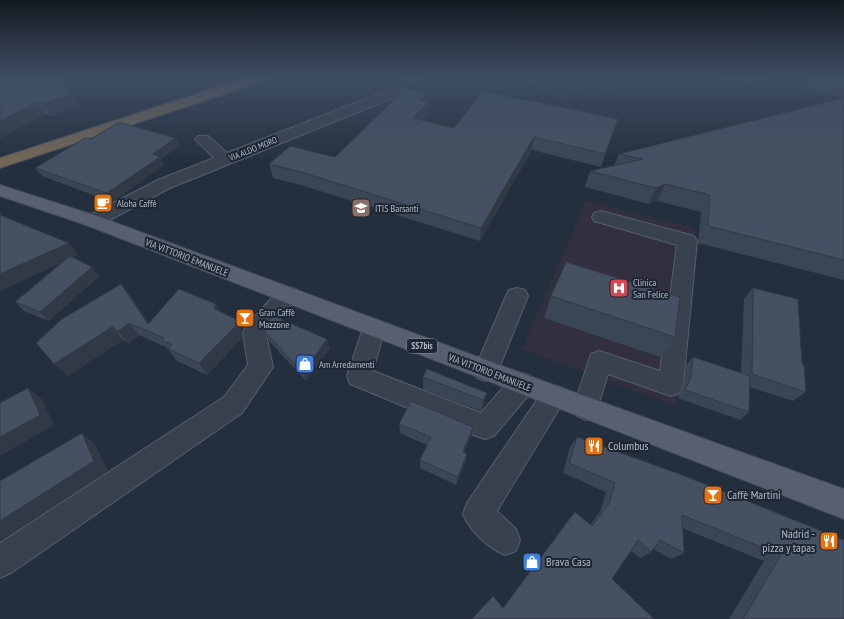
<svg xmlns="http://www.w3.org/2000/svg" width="844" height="619" viewBox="0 0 844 619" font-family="'PT Sans Narrow',sans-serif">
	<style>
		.medical { fill: #32303f }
		.green { fill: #263c3f }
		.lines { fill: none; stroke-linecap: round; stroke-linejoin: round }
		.minor-casing { stroke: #565f6c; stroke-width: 2 }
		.major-casing { stroke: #414a57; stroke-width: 2 }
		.highway-casing { stroke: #434c59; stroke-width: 2 }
		.minor { fill: #38414e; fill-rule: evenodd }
		.major { fill: #56606e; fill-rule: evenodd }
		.highway { fill: #746855; fill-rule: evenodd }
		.wall { fill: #3b4654 }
		.shaded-wall { fill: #303945 }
		.building { fill: #455162; stroke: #303945 }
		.labels { text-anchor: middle; stroke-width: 4; stroke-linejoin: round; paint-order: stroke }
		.far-street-label { font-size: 9px; fill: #b4bcc9; stroke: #1d2633 }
		.shield { fill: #1d2633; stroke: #878f9c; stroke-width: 1 }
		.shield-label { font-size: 9px; font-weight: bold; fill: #b4bcc9 }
		.poi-label { font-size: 10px; fill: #b4bcc9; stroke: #1d2633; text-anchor: start }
		.street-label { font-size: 10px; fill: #b4bcc9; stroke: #1d2633 }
		.near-poi-label { font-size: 12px; fill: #b4bcc9; stroke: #1d2633; text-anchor: start }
	</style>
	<rect width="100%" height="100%" fill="#242f3e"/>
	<path class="medical" d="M586 201 695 228 682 364 676 406 522 349Z"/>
	<path class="green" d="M512 77H565L586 86 562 100Z
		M573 77H612L621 81 605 91Z"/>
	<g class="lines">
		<defs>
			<path id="minor" d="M404 77H419L398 96 170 188 100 225 93 227 86 225 84 221 86 217 158 180 214 158 195 139 198 136H208L227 153 388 90Z
				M601 211 694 236 697 241 683 385 680 393 671 396 608 374 595 416 586 420 577 416 573 408 591 354 599 351 660 371 677 245 594 221 592 217 594 213Z
				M288 287 296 289 299 295 266 335 273 367 242 413 11 573 0 578V543L224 397 248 365 243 333 246 326 280 289Z
				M517 288 525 290 528 296 498 371 495 378 486 381 477 378 474 371 506 296 509 290Z
				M374 319 382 322 385 328 373 371 481 413 513 376 522 373 531 376 534 384 531 392 494 436 485 439 476 436 350 384 347 376 363 328 366 322Z
				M554 385 563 388 567 396 497 511 516 529 520 540 516 551 505 555C488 548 470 531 463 514L467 503 545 388Z"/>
			<path id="major" d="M0 185 100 217 554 385 844 489V519L86 225 0 196Z"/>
			<path id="highway" d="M248 77H268L267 80 0 168V158Z"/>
		</defs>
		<use href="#minor" class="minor-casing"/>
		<use href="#major" class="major-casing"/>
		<use href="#highway" class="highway-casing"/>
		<use href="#minor" class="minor"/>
		<use href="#major" class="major"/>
		<use href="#highway" class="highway"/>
	</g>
	<path class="wall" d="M0 77 73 93 80 105 51 116 45 114 0 138Z
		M710 77H769L763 88Z
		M807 77H844V96L843 98 807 91Z
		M427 92V102L428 115 423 121 454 128 618 119 601 167 532 150 480 241 304 186 273 178 269 164 335 157Z
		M844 98V280L698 243 701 212 657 201 649 204 585 187 590 171 614 166 619 154Z
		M175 138 179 146 161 159 164 165 112 202 42 176 35 168 91 139Z
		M0 212 4 217 78 255 73 257 99 276 49 321 24 311 15 302 62 262 0 291Z
		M121 284 131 297 149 324 221 312 236 319 242 331V338L207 375 177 361 166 347 139 335 129 343 123 340 68 376Z
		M753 288 802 364 806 392 793 401 750 387 749 412 740 420 678 398 684 386 686 365 693 357 741 373 744 299Z
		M551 296 675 337 660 357 544 318Z
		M265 332 330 348 306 381 269 341Z
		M423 377 487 393 484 405 481 411 423 389Z
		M399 424 471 436 464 453 467 454 465 463 456 485 420 468V460L427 445 400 433Z
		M577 437 844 540V619H729L764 561 682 528 684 553 671 559 653 549 651 552 640 558 631 551 612 579 472 619 503 608 568 520 575 512 590 525 600 512 606 492 563 473 570 447Z"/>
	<path class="shaded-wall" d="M427 92V104L428 102V115L414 131 413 118 420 100Z
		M73 93 80 105 51 116 43 104Z
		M37 102 45 114 0 138V121Z
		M534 137 532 150 480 241 481 228Z
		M175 138 179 146 161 159 164 165 112 202 107 193 153 154Z
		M665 184 657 201 649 204 656 188Z
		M0 212 5 218 0 222Z
		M69 243 78 255 0 291V274Z
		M92 267 99 276 49 321 40 312Z
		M121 284 131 297 156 334 148 324Z
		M216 304 223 317 214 309Z
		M236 319 242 331V338L207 375 199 363Z
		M129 323 139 335 129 343 118 331Z
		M112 327 123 340 68 376 54 364Z
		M327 339 330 348 306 381 303 373Z
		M28 388 42 399 54 425 0 456V437Z
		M487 393 484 405 481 411 483 400Z
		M473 427 471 436 461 461 463 452Z
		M82 433 95 444 108 471 0 541V521Z
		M467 454 465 463 456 485 458 477Z"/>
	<path class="building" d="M0 77H58L73 93 43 104 37 102 0 121Z
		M815 77H844V84L815 78Z
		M406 88 427 92 420 100 428 102 413 118 454 128 483 91 618 119 605 154 534 137 481 228 301 172 269 164 290 146 335 157Z
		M844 98V260L708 226 710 195 665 184 656 188 590 171 643 159 619 154Z
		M119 122 175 138 153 154 160 157 107 193 35 168 85 138 91 139Z
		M0 215 69 243 0 274Z
		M70 256 92 267 40 312 15 302Z
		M566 262 680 297 675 337 551 296Z
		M121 284 148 324 179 289 216 304 214 309 236 319V326L199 363 168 349 172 345 161 340 164 338 129 323 118 331 112 327 54 364 36 343 62 319Z
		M753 288 798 299 802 364 804 365 806 392 752 374Z
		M273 316 327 339 303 373 265 332 264 327Z
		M693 357 750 376 749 412 685 390 691 377Z
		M427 369 487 393 483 400 423 377Z
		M28 388 40 415 0 437V403Z
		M411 401 473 427 463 452 467 454 458 477 420 460 431 437 399 424Z
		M82 433 94 461 0 521V481Z
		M577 437 685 476 844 540V619H743L781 555 682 515 684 553 660 540 651 552 638 540 612 579 654 619H472L493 596 503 608 575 512 592 526 609 504 615 483 569 463Z"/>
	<linearGradient id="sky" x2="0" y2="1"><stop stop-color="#141a22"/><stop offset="0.47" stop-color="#3f4d63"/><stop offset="1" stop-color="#3f4d63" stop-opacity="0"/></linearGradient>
	<rect width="844" height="164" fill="url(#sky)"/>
	<defs>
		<symbol id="cafe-square" viewBox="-11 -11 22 22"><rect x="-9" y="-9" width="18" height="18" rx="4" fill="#e8710a" stroke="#1d2633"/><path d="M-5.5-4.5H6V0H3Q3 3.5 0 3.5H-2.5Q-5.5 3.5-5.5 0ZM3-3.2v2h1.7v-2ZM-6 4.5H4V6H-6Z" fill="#fff"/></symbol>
		<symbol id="school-square" viewBox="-11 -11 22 22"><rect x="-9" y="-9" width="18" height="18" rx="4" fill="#8d6e63" stroke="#1d2633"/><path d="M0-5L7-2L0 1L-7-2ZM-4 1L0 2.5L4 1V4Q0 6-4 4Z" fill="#fff"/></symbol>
		<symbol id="hospital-square" viewBox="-11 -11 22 22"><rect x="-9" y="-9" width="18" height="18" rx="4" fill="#e0444e" stroke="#1d2633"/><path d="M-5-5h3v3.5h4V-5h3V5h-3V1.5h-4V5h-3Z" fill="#fff"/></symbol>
		<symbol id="bar-square" viewBox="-11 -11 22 22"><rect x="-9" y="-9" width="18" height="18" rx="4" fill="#e8710a" stroke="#1d2633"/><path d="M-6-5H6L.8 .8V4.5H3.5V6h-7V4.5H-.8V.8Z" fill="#fff"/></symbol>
		<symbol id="shop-square" viewBox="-11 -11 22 22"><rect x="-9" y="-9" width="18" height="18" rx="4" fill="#3f7fe0" stroke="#1d2633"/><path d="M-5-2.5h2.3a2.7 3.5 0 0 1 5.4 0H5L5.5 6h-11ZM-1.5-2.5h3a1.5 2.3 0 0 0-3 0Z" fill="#fff"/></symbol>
		<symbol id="restaurant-square" viewBox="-11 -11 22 22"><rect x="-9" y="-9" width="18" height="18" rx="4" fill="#e8710a" stroke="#1d2633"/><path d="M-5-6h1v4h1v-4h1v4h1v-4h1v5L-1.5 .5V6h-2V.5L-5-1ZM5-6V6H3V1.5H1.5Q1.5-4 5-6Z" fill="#fff"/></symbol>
	</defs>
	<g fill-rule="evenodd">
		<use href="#cafe-square" x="92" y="192" width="22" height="22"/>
		<use href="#school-square" x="350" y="197" width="22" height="22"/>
		<use href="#hospital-square" x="608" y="277" width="22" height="22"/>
		<use href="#bar-square" x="234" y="307" width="22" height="22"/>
		<use href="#shop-square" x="294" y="353" width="22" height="22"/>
		<use href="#restaurant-square" x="583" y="435" width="22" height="22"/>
		<use href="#bar-square" x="702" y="484" width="22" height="22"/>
		<use href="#restaurant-square" x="818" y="530" width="22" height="22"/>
		<use href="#shop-square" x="521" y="551" width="22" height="22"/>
	</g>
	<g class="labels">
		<g class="far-street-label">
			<text transform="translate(253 149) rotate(-22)" y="3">VIA ALDO MORO</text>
		</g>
		<rect class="shield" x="407" y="339" width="30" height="14" rx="3"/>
		<g class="shield-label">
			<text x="422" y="349">SS7bis</text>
		</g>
		<g class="poi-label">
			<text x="117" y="207">Aloha Caffè</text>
			<text x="375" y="212">ITIS Barsanti</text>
			<text x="633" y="286">Clinica<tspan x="633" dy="12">San Felice</tspan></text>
			<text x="259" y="316">Gran Caffè<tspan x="259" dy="12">Mazzone</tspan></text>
			<text x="319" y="368">Am Arredamenti</text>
		</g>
		<g class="street-label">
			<text transform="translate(187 257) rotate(21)" y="4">VIA VITTORIO EMANUELE</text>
			<text transform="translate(490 372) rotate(21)" y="4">VIA VITTORIO EMANUELE</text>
		</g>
		<g class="near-poi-label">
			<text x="608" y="450">Columbus</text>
			<text x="727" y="499">Caffè Martini</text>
			<text x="815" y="538" text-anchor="end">Nadrid -<tspan x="815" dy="14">pizza y tapas</tspan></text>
			<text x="546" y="566">Brava Casa</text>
		</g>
	</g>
</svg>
